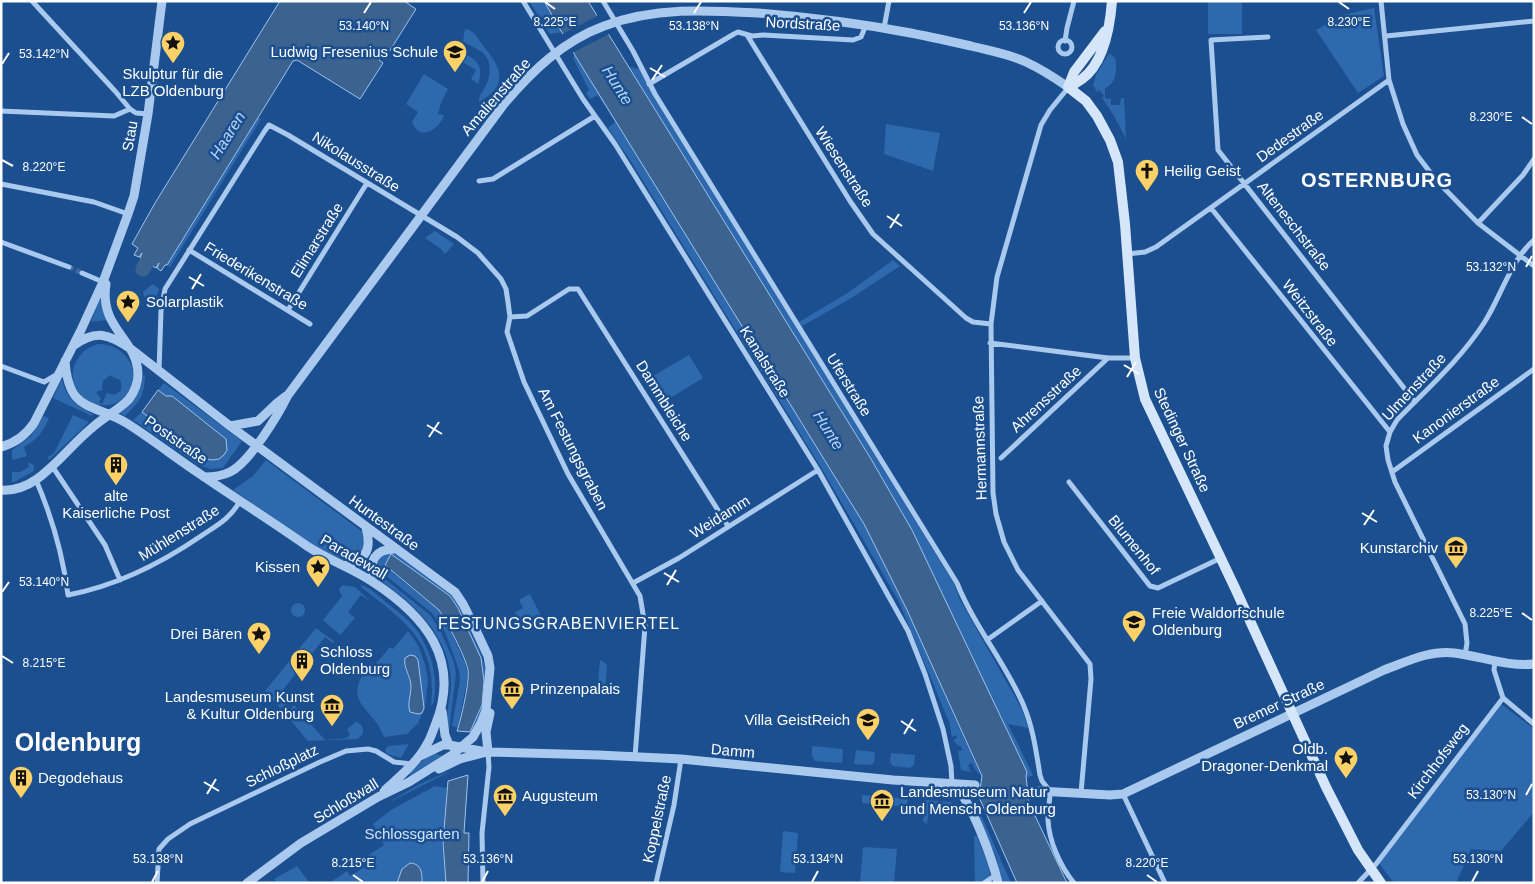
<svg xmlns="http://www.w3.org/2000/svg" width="1535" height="884" viewBox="0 0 1535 884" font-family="Arial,sans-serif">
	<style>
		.green { fill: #2e69ad; fill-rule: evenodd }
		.water { fill: #3c6290; stroke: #9cc4f0 }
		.pier { fill: #1b4f8f }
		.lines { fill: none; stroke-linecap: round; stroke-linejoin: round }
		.river { stroke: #3c6290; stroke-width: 15 }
		.minor-tunnel { stroke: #3d69a0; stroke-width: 5; stroke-dasharray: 5 2.5; stroke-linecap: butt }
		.minor { stroke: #a9c9ee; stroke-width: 5 }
		.tertiary { stroke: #a9c9ee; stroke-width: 9 }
		.secondary { stroke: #d6e6fa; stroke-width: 10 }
		.ticks { fill: none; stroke: #fff; stroke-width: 2 }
		.labels { text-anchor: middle; stroke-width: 5; stroke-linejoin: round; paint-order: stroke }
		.street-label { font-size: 15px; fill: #fff; stroke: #1b4f8f }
		.poi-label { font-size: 15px; fill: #fff; stroke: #1b4f8f; text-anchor: start }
		.park-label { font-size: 15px; fill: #cfe3fa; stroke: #1b4f8f }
		.water-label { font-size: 16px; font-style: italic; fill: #b5d3f5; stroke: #1b4f8f }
		.neighbourhood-label { font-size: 16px; letter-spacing: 1px; fill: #fff; stroke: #1b4f8f }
		.district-label { font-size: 20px; font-weight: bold; letter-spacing: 1px; fill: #fff; stroke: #1b4f8f }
		.town-label { font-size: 25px; font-weight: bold; fill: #fff; stroke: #1b4f8f }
		.ticks-label { font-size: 12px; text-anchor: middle; fill: #fff; stroke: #1b4f8f; stroke-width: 5; stroke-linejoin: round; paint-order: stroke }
	</style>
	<rect width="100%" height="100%" fill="#1b4f8f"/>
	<path class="green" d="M529 1H544L562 32 550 34Z
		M1208 1H1242V34H1208Z
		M1374 8 1384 76 1358 93 1316 30 1343 15Z
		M465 29C474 30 477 37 482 44 500 66 511 84 479 102 479 95 482 93 485 87 491 76 493 58 480 51 474 47 468 45 463 41Z
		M457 51C475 57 485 64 478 84L471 79 476 70 454 57 453 58 452 53Z
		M575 53 864 524 907 610 980 774 976 771 972 763 968 765 971 772 961 770 958 751 962 750 961 746H958L953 740 957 738 956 735 952 737 949 722 899 602 865 543 822 469 630 160 608 128 615 122 598 95 590 99 586 93 589 90 573 58Z
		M1109 53 1115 58C1118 68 1116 85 1105 88V98L1111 99V105H1120L1121 98H1124L1126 139 1113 114 1102 98 1104 96 1099 90 1097 92 1093 85 1096 75Z
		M629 67 640 69 647 84 954 584 959 598 1023 711 1028 728 1008 724 1033 775 1027 778 1026 776 1027 772 912 530 871 459Z
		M424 74 448 89 441 103 438 114 444 115C442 125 426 139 416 129 414 127 413 124 412 122L418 112 406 104Z
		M258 118 261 119 170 267 167 265Z
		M886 124 940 133 933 171 884 154Z
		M435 231 454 244 445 254 441 249 425 238Z
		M893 260 900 266 853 297 802 326 799 322 849 292Z
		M153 284 159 289 156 298 152 301 144 296 143 292Z
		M99 301H101L107 320 91 322Z
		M98 344C122 343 144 369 128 392 106 425 55 390 79 357 84 350 90 346 98 344ZM110 375C117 381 123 376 121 390L115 395 107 393 102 404 99 402 101 399 96 392 102 390 103 381Z
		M689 355 703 378 659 405 644 381Z
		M143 376H145C144 397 140 401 125 416L118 412C131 401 142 393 143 376Z
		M62 379C66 398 76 406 93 414L92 416 53 398Z
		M164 383 242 441 223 468 211 469 198 465 133 420 142 412 201 457 226 439 172 396H166L158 390Z
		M73 415 89 422 49 460 48 457 54 453Z
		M43 416 49 418C43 432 37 440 24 447L27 456 12 460V450L31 436Z
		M266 460 364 533C369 551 360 557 344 561 304 543 269 514 233 490L253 476Z
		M28 462 34 465V471L12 483V472H20L29 467Z
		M384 553H394L399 555 452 595 458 604 481 654 487 673 486 699 473 732H470L482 705 484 681 481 658 458 608 450 596 391 554 393 573 439 610 444 617 465 663 468 676 457 731V727L452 726 460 680 459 670 445 632 432 613 374 566 375 562Z
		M374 570 430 615 439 628 454 662 456 674 449 730H447C445 714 451 699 451 684 451 636 412 601 375 577Z
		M342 585 355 587 371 602 361 595 348 612 355 618 340 635 323 620 342 596 339 590Z
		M361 585C370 588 379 596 386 602 394 609 403 615 410 622 429 643 440 676 433 704L431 705C438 641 405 622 361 587Z
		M530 594 543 620 524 630 515 612 523 608 519 600Z
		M291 610a7 7 0 1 1 14 0a7 7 0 1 1-14 0Z
		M316 628 335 642 333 643 325 637 282 691 292 702 280 708 265 691Z
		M408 631 418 645 425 664 428 680 425 708 418 723 407 734 384 737C373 706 339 704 370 664L374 666 390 647 393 649ZM418 660 424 708H409L411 684 404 664Z
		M600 660 607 664 605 693 597 696Z
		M1500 703 1534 729V812L1501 851 1471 849 1456 883H1394L1379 863Z
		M294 705 325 740 347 738 350 734 347 729 356 722C361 723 364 728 363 733L358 739 308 741 286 715Z
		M409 744 401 758 387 754 385 750 388 746Z
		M812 746 843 749 842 763 815 761 812 756Z
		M856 750 875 752 874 763 870 765 854 764Z
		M433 752 442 756 411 775 409 774 428 755Z
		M891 753 915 755 914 765 910 768 893 766 890 762Z
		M447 772H449L384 805 418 785Z
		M435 786 447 788 442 843 446 883H277L274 879 297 866 309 882 329 883 347 871 350 876 368 865 364 858 384 845 373 824 391 810Z
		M862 795 908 799 907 807 862 803Z
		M925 800 951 802 960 812 929 809 927 824 923 821Z
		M979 813 981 815 1011 883H1002L996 856 976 815Z
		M783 831 798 833 795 873 780 872Z
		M974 836H977L988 864 992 883H975Z
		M863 847 897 849 894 883H860Z"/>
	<path class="water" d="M280 1H404L416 9 389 52 386 50 379 60 383 63 360 99 297 60 293 61 167 265H165L161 271 157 268 159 263 156 268 151 265 155 259 148 254 144 260 140 258 142 253 139 257 134 255 138 248 132 244 155 203Z
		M544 1H588L871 459 912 530 1027 772 1026 776 1029 803 1067 883H1017L979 797 982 776 907 610 864 524 576 57Z
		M158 390 166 396H172L226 439 227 450 224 455 219 459 213 460 207 459 196 454 142 412Z
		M391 554 450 596 458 608 481 658 484 681 482 705 470 732 457 731C461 719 470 681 468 670 466 658 446 620 439 610L385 565Z
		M410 655 415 656 418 660 424 708 422 713 418 714 410 712C407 704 411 695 411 687 411 676 403 668 405 658Z
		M468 775 464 833H469L468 883H446L443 842 448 781Z
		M410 863C422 864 422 873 422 883H397L402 869Z"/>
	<path class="pier" d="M597 13 613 37 609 34 572 53 561 35 597 16Z"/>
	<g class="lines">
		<path class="river" d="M143 269 161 238"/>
		<path class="minor-tunnel" d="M69 267 82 273"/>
		<path class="minor" d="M32 1 115 91 130 109 136 113 148 114
			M523 1 583 99 615 144 818 470 908 631 925 674 943 729 951 766 952 784
			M603 1 633 51 655 94 957 583C974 626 1005 662 1023 704 1033 727 1036 751 1040 775L1042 781 1050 791C1050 801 1048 810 1048 820 1049 841 1060 866 1074 883
			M1381 1 1389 80 1403 124 1417 155 1436 180 1478 223 1534 266
			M884 28 889 1
			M747 35 850 201 873 234 966 318 973 322 991 324
			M1386 36 1534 21
			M1268 37 1211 40 1218 150 1415 402
			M1058 47a7 7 0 1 1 14 0a7 7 0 1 1-14 0Z
			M1065 41 1067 28 1074 1
			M649 84 734 34 738 32 752 36 763 35 853 40 861 37 866 25
			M1068 88 1050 110 1041 125 997 277 991 324 993 493 996 514 1004 542 1018 570 1090 664 1091 679 1081 793
			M1 111 114 116 130 109
			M479 181 493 179 595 116
			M1 184 94 202 128 214
			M1211 208 1390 432
			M1478 223 1523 175 1534 159
			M1 242 69 267
			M189 250 310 324
			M1127 254 1145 252 1156 247 1389 80
			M82 273 103 282
			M288 310 367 183
			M510 317 527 316 569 289H578L728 526
			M990 343 1108 358H1135
			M1 366 44 382 56 375
			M159 371 161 311 165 289 264 132 269 125 288 135 457 237 478 253 501 279 506 289 508 302 510 317 507 332 524 382 568 474 640 596 645 626 635 757
			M1001 458 1108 358
			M52 466 105 545 120 580
			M1392 472 1534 369
			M36 480C52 517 63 556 68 595 116 586 160 564 201 536 217 525 230 519 240 501
			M1069 482 1150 586 1158 588 1221 558
			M633 583 679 558 818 470
			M987 640 1042 601
			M1465 655 1467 643 1465 624 1395 482 1388 460 1386 446 1390 432 1397 420C1427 389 1460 360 1484 323 1501 297 1510 261 1534 240
			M1495 661 1494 670 1503 698
			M1503 698 1534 724
			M1123 794 1165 883
			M157 883 159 849 168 839 190 824 320 762 346 751 368 749 376 751 394 762 412 764
			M483 883 482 833 489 767 488 752
			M656 883 674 805 681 759
			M984 883 996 875
			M1358 883 1376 864 1503 698"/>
		<path class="tertiary" d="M73 346C96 329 109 334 131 349L230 426 455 592 463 604 473 624 488 656 490 668 486 710 481 723 473 737 452 755 409 782 378 797 301 843 247 883
			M65 361C69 414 93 402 128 424 153 440 176 458 200 474 235 498 271 521 307 546 328 560 352 568 373 582 425 616 461 659 436 723 433 730 431 738 427 744 417 763 399 777 384 791
			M230 426 258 421 277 403 286 396
			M1 447C15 443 26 435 34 423L81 330 103 282 128 214 134 196 148 114 162 1
			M204 477C213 477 222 476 230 472 250 462 278 415 288 395L504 104C532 71 563 41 604 26 654 7 706 10 758 13 808 17 856 23 905 32 927 36 949 41 971 46 990 51 1009 54 1026 62 1041 69 1055 78 1068 87
			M1 490C14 491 27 486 37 479 58 464 73 443 93 427 104 417 119 410 129 399 135 391 138 384 138 374 137 338 99 329 106 284
			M344 566C367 559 372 550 366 527
			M373 582C369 561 374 548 397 549
			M442 711 445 735 449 745
			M488 752 486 732 490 713
			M420 756 443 745H449L481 751
			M439 769 460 759 487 752 598 755 681 759 893 780 975 785
			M952 784C970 796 993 861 998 883
			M1039 791 1110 795 1123 794 1384 670C1406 662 1429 650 1454 653 1481 656 1507 667 1534 664"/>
		<path class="secondary" d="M1068 87 1086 101 1097 116 1110 140 1118 162 1125 224 1135 358 1145 399 1235 588 1326 787 1358 850 1381 883
			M1068 87C1073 85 1078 82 1082 79 1104 63 1110 27 1112 1
			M1068 87 1074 72 1105 31"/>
	</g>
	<path class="ticks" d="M545 2 555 9M1339 2 1349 9M364 13 371 2M694 13 701 2M1024 13 1031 2M2 64 9 53M650 68 665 77M652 80 662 65M1522 117 1532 124M2 160 13 166M887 216 902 226M890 228 899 214M1526 267 1532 256M189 277 204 286M192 289 201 274M1124 365 1139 374M1127 377 1136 362M427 425 442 434M429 437 439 422M1362 513 1377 522M1364 525 1374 510M664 573 679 582M667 585 676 570M2 592 9 582M1522 613 1532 620M2 656 13 663M901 721 916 731M904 734 913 719M204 782 219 791M207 794 216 779M1526 795 1532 784M353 875 363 882M1147 875 1157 882M152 882 158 871M482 882 488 871M812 882 818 871M1472 882 1478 871"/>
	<defs>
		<symbol id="sight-pin" viewBox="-11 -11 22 30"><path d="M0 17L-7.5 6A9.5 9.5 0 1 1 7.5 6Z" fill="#ffd166" stroke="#1b4f8f"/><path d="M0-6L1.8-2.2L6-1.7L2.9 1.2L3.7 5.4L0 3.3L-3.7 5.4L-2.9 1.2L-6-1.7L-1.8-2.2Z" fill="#111"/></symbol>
		<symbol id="university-pin" viewBox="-11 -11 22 30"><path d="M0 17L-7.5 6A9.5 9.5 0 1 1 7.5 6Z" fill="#ffd166" stroke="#1b4f8f"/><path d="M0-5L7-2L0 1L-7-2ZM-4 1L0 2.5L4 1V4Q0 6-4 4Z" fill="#111"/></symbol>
		<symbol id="church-pin" viewBox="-11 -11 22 30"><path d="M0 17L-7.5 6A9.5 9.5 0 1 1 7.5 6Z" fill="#ffd166" stroke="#1b4f8f"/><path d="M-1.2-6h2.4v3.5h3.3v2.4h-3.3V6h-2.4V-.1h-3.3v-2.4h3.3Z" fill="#111"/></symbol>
		<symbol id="building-pin" viewBox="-11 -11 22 30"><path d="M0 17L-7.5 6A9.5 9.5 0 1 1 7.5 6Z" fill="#ffd166" stroke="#1b4f8f"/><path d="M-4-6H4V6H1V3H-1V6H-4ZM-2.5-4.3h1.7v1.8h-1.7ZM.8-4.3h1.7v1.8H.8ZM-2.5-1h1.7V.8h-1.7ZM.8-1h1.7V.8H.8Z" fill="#111"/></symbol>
		<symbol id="museum-pin" viewBox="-11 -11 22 30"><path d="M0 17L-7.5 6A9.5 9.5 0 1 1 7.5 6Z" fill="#ffd166" stroke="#1b4f8f"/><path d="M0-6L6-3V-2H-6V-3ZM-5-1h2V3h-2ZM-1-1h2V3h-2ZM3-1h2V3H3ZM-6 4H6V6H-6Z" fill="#111"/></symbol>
		<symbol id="school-pin" viewBox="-11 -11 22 30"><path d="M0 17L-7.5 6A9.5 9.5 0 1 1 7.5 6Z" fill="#ffd166" stroke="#1b4f8f"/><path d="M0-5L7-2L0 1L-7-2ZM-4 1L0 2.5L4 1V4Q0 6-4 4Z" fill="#111"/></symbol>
	</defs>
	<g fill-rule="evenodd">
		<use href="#sight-pin" x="159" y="29" width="28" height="38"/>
		<use href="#university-pin" x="441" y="38" width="28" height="38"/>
		<use href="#church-pin" x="1133" y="157" width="28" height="38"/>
		<use href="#sight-pin" x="114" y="288" width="28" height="38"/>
		<use href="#building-pin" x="102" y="451" width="28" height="38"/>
		<use href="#museum-pin" x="1442" y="534" width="28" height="38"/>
		<use href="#sight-pin" x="304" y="553" width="28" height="38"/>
		<use href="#school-pin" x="1120" y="608" width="28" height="38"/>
		<use href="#sight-pin" x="245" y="620" width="28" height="38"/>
		<use href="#building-pin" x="288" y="647" width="28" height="38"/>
		<use href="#museum-pin" x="498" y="675" width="28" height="38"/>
		<use href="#museum-pin" x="318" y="692" width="28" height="38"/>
		<use href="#university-pin" x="854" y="706" width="28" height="38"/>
		<use href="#sight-pin" x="1332" y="744" width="28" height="38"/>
		<use href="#building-pin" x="7" y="764" width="28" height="38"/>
		<use href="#museum-pin" x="491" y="782" width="28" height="38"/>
		<use href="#museum-pin" x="868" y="787" width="28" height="38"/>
	</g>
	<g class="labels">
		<g class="street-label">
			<text transform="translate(803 24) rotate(3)" y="5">Nordstraße</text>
			<text transform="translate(496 97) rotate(-49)" y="5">Amalienstraße</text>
			<text transform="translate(130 136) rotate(-80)" y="5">Stau</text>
			<text transform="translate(1290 136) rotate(-36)" y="5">Dedestraße</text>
			<text transform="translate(356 162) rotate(32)" y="5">Nikolausstraße</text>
			<text transform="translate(844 167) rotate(57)" y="5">Wiesenstraße</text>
			<text transform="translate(1294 226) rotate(52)" y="5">Alteneschstraße</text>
			<text transform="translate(317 240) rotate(-58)" y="5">Elimarstraße</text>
			<text transform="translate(256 276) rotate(31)" y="5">Friederikenstraße</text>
			<text transform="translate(1310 313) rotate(52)" y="5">Weitzstraße</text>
			<text transform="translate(765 362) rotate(58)" y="5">Kanalstraße</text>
			<text transform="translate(849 385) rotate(58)" y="5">Uferstraße</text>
			<text transform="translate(1414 387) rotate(-47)" y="5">Ulmenstraße</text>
			<text transform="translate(1046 399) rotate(-43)" y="5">Ahrensstraße</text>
			<text transform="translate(664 401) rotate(58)" y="5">Dammbleiche</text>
			<text transform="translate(1456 410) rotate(-36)" y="5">Kanonierstraße</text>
			<text transform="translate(176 440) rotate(35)" y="5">Poststraße</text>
			<text transform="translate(1182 440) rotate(65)" y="5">Stedinger Straße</text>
			<text transform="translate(980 448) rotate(-92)" y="5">Hermannstraße</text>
			<text transform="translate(573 449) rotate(63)" y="5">Am Festungsgraben</text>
			<text transform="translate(720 517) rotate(-32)" y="5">Weidamm</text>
			<text transform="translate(384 523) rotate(36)" y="5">Huntestraße</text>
			<text transform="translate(179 533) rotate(-32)" y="5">Mühlenstraße</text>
			<text transform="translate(1134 545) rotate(51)" y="5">Blumenhof</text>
			<text transform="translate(354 557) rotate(30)" y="5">Paradewall</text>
			<text transform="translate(1279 704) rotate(-25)" y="5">Bremer Straße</text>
			<text transform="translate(733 751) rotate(5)" y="5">Damm</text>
			<text transform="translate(1438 761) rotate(-53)" y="5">Kirchhofsweg</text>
			<text transform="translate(282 766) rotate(-26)" y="5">Schloßplatz</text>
			<text transform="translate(346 801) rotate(-31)" y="5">Schloßwall</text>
			<text transform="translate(657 819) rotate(-78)" y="5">Koppelstraße</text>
		</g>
		<g class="poi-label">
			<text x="438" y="57" text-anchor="end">Ludwig Fresenius Schule</text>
			<text x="173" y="79" text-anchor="middle">Skulptur für die<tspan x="173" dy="17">LZB Oldenburg</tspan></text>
			<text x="1164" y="176">Heilig Geist</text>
			<text x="146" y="307">Solarplastik</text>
			<text x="116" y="501" text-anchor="middle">alte<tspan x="116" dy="17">Kaiserliche Post</tspan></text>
			<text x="1438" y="553" text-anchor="end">Kunstarchiv</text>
			<text x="300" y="572" text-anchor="end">Kissen</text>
			<text x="1152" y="618">Freie Waldorfschule<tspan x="1152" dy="17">Oldenburg</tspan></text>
			<text x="242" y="639" text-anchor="end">Drei Bären</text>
			<text x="320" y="657">Schloss<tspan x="320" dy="17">Oldenburg</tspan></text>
			<text x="530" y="694">Prinzenpalais</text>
			<text x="314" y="702" text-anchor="end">Landesmuseum Kunst<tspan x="314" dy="17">&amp; Kultur Oldenburg</tspan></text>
			<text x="850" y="725" text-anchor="end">Villa GeistReich</text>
			<text x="1328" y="754" text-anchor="end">Oldb.<tspan x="1328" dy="17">Dragoner-Denkmal</tspan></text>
			<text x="38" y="783">Degodehaus</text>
			<text x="900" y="797">Landesmuseum Natur<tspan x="900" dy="17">und Mensch Oldenburg</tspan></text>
			<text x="522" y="801">Augusteum</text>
		</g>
		<g class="park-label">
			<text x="412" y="839">Schlossgarten</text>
		</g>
		<g class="water-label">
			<text transform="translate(618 85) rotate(58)" y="6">Hunte</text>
			<text transform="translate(227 135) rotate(-58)" y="6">Haaren</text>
			<text transform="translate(829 430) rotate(58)" y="6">Hunte</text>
		</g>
		<g class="neighbourhood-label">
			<text x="559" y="629">FESTUNGSGRABENVIERTEL</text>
		</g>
		<g class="district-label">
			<text x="1377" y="187">OSTERNBURG</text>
		</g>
		<g class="town-label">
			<text x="78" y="751">Oldenburg</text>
		</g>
	</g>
	<g class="ticks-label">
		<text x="555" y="26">8.225°E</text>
		<text x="1349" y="26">8.230°E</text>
		<text x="364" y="30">53.140°N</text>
		<text x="694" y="30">53.138°N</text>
		<text x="1024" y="30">53.136°N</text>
		<text x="44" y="58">53.142°N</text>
		<text x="1491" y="121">8.230°E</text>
		<text x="44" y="171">8.220°E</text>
		<text x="1491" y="271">53.132°N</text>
		<text x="44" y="586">53.140°N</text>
		<text x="1491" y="617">8.225°E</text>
		<text x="44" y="667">8.215°E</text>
		<text x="1491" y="799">53.130°N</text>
		<text x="158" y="863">53.138°N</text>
		<text x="488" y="863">53.136°N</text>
		<text x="818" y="863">53.134°N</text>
		<text x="1478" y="863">53.130°N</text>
		<text x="353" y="867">8.215°E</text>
		<text x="1147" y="867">8.220°E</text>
	</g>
	<rect width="1535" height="884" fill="none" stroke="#ffffff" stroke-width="5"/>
</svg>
